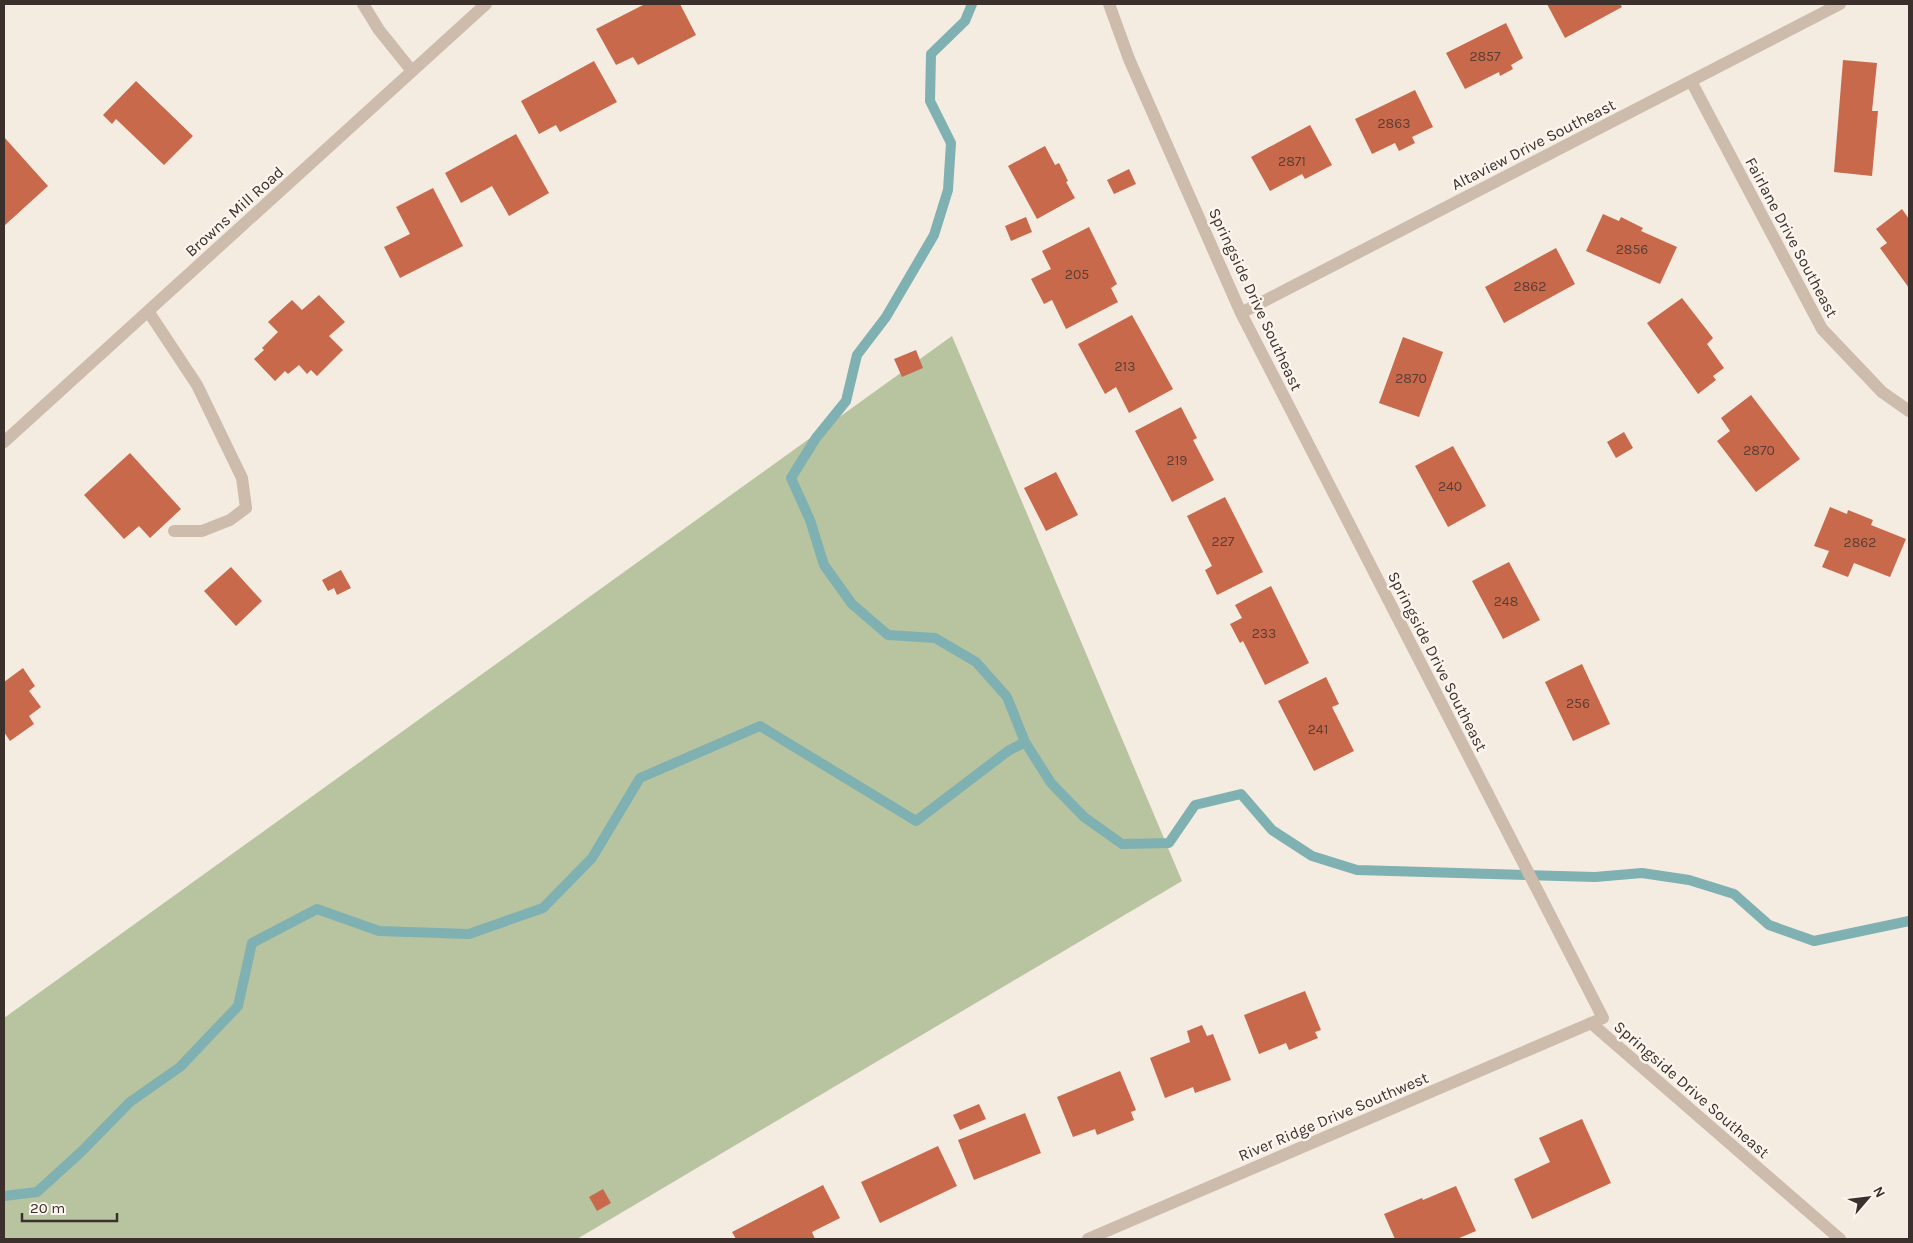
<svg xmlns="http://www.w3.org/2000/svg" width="1913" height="1243" viewBox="0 0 1913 1243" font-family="Karla,sans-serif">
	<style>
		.green { fill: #b8c4a0 }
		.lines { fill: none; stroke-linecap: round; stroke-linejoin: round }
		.stream { stroke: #7fb0b2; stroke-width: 10 }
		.building { fill: #c8694b }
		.minor { stroke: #cdbbac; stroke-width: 12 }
		.labels { text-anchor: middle; stroke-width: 5; stroke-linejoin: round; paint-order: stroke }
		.number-label { font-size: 14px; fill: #5e3e33 }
		.street-label { font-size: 16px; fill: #3b302b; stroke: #fbf5ee }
	</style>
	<rect width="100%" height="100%" fill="#f4ebe1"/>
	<path class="green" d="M952 336 1182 881 577 1239H4V1018Z"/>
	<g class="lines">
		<path class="stream" d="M972 4 965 21 931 54 930 101 951 143 948 190 934 235 886 317 857 355 846 401 816 438 791 478 810 520 824 565 852 604 888 635 935 638 976 662 1007 697 1025 742 1051 783 1084 817 1122 844 1169 843 1195 805 1241 794 1272 830 1312 856 1357 870 1595 877 1642 873 1689 880 1734 894 1769 925 1814 941 1909 921
			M4 1196 37 1192 81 1152 130 1102 180 1067 238 1006 252 943 317 909 379 931 469 934 543 908 592 858 640 778 760 726 916 821 1008 751 1025 742"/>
	</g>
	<path class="building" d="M645 4H680L696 35 638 65 633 57 616 65 596 29Z
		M1547 4H1620L1622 7 1565 38Z
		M1506 23 1523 58 1511 65 1513 69 1500 76 1499 72 1465 89 1446 53Z
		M1843 60 1877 63 1872 111H1878L1872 176 1834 172Z
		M594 61 617 102 560 132 556 125 539 134 521 101Z
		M136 81 193 136 164 165 116 119 112 124 103 115Z
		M1415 90 1433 127 1412 137 1415 143 1399 151 1395 143 1372 154 1355 119Z
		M1310 125 1332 165 1305 179 1302 174 1270 191 1251 157Z
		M516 134 549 193 509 216 492 186 461 203 445 173Z
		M4 137 48 186 4 226Z
		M1045 146 1055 165 1059 163 1068 181 1066 182 1075 198 1037 219 1008 166Z
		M1129 169 1136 184 1114 194 1107 180Z
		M433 188 463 246 400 278 384 247 410 234 396 207Z
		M1902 209 1909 219V288L1880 248 1887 243 1876 229Z
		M1603 214 1619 221 1621 217 1643 228 1641 231 1677 247 1660 284 1586 251Z
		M1026 217 1032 232 1011 241 1005 226Z
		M1089 227 1117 284 1111 288 1118 302 1066 329 1052 300 1044 304 1031 279 1051 269 1042 251Z
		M1556 248 1575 284 1504 323 1485 287Z
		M319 295 345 322 329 336 343 350 317 376 311 370 307 374 299 365 288 374 285 371 275 381 254 359 264 350 262 348 278 332 268 322 292 300 302 310Z
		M1682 298 1713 338 1707 344 1724 368 1713 376 1716 380 1698 394 1647 323Z
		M1132 315 1173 389 1129 413 1116 387 1105 394 1078 344Z
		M1403 337 1443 352 1419 417 1379 403Z
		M916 350 923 368 902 377 894 359Z
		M1751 395 1800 459 1756 492 1717 441 1730 431 1721 418Z
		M1181 407 1197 438 1193 440 1214 480 1172 502 1135 431Z
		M1624 432 1633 448 1616 458 1607 442Z
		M1453 446 1486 506 1448 527 1415 466Z
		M130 453 181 509 150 538 139 526 124 539 84 495Z
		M1056 472 1078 515 1046 531 1024 488Z
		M1225 497 1263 572 1217 595 1205 570 1212 566 1187 516Z
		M1830 507 1847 514 1848 510 1873 520 1871 525 1906 539 1890 577 1854 563 1848 577 1822 567 1829 551 1814 546Z
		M1509 562 1540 620 1503 639 1472 581Z
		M231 567 262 601 236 626 204 591Z
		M341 570 351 588 337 595 334 588 328 591 322 580Z
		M1271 586 1309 663 1265 685 1243 641 1240 643 1230 624 1242 618 1235 605Z
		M1582 664 1610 724 1573 741 1545 682Z
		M23 668 35 686 29 691 41 707 29 716 34 724 10 741 4 732V682Z
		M1326 677 1339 704 1332 707 1354 751 1314 771 1278 701Z
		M1305 991 1321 1030 1315 1032 1318 1038 1289 1050 1286 1043 1259 1054 1244 1015Z
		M1202 1025 1207 1036 1213 1034 1231 1080 1195 1093 1193 1087 1165 1098 1150 1058 1190 1042 1187 1031Z
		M1120 1071 1136 1110 1131 1112 1134 1120 1097 1135 1095 1129 1073 1137 1057 1097Z
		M979 1104 986 1119 960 1130 953 1115Z
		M1025 1113 1041 1153 974 1180 958 1140Z
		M1582 1119 1611 1183 1532 1219 1514 1179 1550 1162 1539 1138Z
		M938 1146 957 1186 880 1223 861 1182Z
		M823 1185 840 1218 812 1232 815 1239H736L732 1232Z
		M1456 1186 1476 1231 1457 1239H1395L1384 1214 1422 1198 1423 1200Z
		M603 1189 611 1203 597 1211 589 1197Z"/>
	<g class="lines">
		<path class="minor" d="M363 4 379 30 412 71
			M1691 81 1822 329 1882 392 1909 411
			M148 311 197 385 242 478 246 508 230 520 202 531H174
			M1241 313 1840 4
			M4 442 486 4
			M1591 1023 1840 1239
			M1088 1239 1603 1018 1241 313 1129 59 1109 4"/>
	</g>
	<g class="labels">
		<g class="number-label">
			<text x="1485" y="61">2857</text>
			<text x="1394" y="128">2863</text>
			<text x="1292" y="166">2871</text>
			<text x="1632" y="254">2856</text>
			<text x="1077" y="279">205</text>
			<text x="1530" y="291">2862</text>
			<text x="1125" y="371">213</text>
			<text x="1411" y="383">2870</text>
			<text x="1759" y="455">2870</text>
			<text x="1177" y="465">219</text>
			<text x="1450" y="491">240</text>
			<text x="1223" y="546">227</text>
			<text x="1860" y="547">2862</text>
			<text x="1506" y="606">248</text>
			<text x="1264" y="638">233</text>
			<text x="1578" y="708">256</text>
			<text x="1318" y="734">241</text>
		</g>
		<g class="street-label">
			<text transform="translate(1533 144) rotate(-27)" y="6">Altaview Drive Southeast</text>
			<text transform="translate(234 211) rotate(-42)" y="6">Browns Mill Road</text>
			<text transform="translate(1792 237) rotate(62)" y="6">Fairlane Drive Southeast</text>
			<text transform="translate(1256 299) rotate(65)" y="6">Springside Drive Southeast</text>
			<text transform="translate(1438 661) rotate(63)" y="6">Springside Drive Southeast</text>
			<text transform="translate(1692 1089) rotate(41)" y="6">Springside Drive Southeast</text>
			<text transform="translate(1333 1116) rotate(-23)" y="6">River Ridge Drive Southwest</text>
		</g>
	</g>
	<rect width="1913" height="1243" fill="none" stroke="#3b302b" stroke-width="10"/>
	<g transform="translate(1868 1198) rotate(62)" stroke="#fbf5ee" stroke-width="4" paint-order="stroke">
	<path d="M0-4L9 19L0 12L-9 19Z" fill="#3b302b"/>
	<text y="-8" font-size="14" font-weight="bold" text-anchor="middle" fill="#3b302b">N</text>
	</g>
	<path d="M22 1213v8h95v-8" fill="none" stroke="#3b302b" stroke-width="2.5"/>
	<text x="30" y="1213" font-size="15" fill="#3b302b" stroke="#fbf5ee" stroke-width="4" paint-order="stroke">20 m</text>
</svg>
